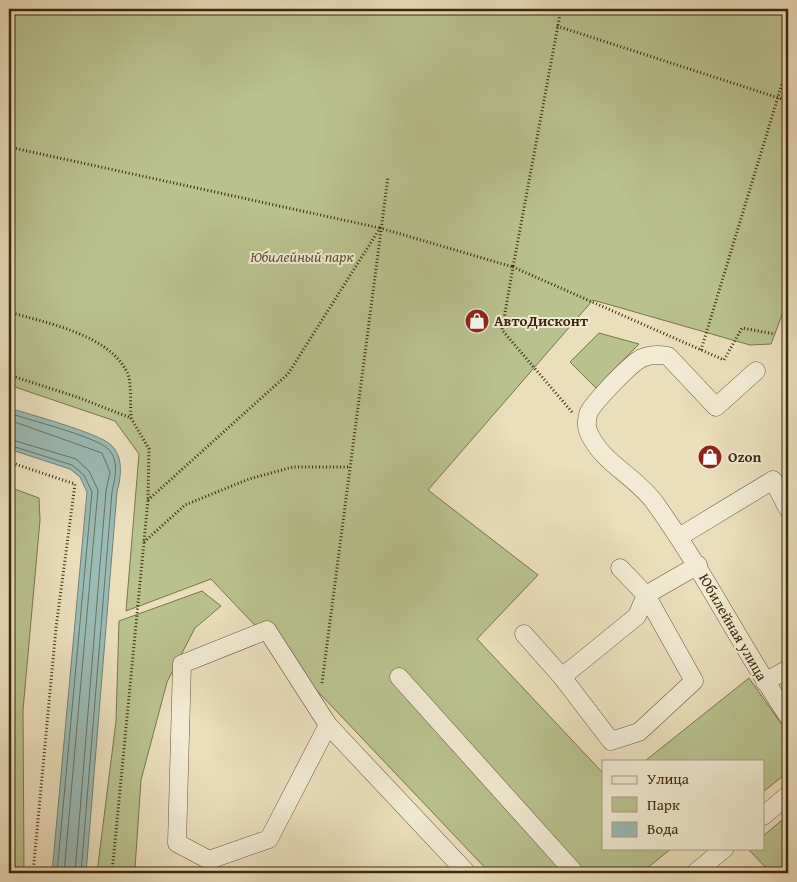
<svg xmlns="http://www.w3.org/2000/svg" width="797" height="882" viewBox="0 0 797 882" font-family="'Gentium Book Plus',serif">
	<style>
		.green { fill: #b9c18f; stroke: #7c744e }
		.water { fill: #99bbb5; stroke: #758071 }
		.lines { fill: none; stroke-linecap: round; stroke-linejoin: round }
		.shore { stroke: #6c7160; stroke-width: 1 }
		.minor-casing { stroke: #6a5538; stroke-width: 19 }
		.path { stroke: #3f270c; stroke-width: 3; stroke-dasharray: 1 2.5; stroke-linecap: butt }
		.minor { stroke: #f2ead3; stroke-width: 18 }
		.labels { text-anchor: middle; stroke-width: 4; stroke-linejoin: round; paint-order: stroke }
		.park-label { font-size: 15px; font-style: italic; fill: #5e4e2d; stroke: #f2ead3 }
		.poi-label { font-size: 15px; font-weight: bold; fill: #3f270c; stroke: #f2ead3; text-anchor: start }
		.street-label { font-size: 15px; fill: #3f270c; stroke: #f2ead3 }
	</style>
	<rect width="100%" height="100%" fill="#ebdebc"/>
	<filter id="stains"><feTurbulence type="fractalNoise" baseFrequency=".004" numOctaves="4"/><feColorMatrix values="0 0 0 0 .2 0 0 0 0 .09 0 0 0 0 .02 0 0 0 .5 -.17"/></filter>
	<radialGradient id="worn" r=".72"><stop offset=".6" stop-color="#630" stop-opacity="0"/><stop offset="1" stop-color="#630" stop-opacity=".3"/></radialGradient>
	<path class="green" d="M9 9H788V299L771 344 750 345 593 300 428 490 538 575 477 639 603 773V848H672L641 873H490L211 579 126 611 139 454 115 421 9 385Z
		M599 333 639 344 596 388 570 362Z
		M9 487 39 498 40 520 23 710 24 873H9Z
		M202 591 221 606 195 628 167 682 141 780 135 868 147 873H97L116 721 119 621Z
		M749 678 788 733V772L763 792V761H645Z
		M788 815V873H771L748 849 763 848V836Z"/>
	<path class="water" d="M9 408C28 414 99 433 111 445 124 457 121 477 117 492L86 873H52L87 492 80 477 70 469 9 449Z"/>
	<g class="lines">
		<path class="shore" d="M9 413C29 420 93 436 107 448 120 459 115 478 112 492L81 873
			M9 420 102 453 110 472 106 491 75 873
			M9 439 76 459 89 471 98 490 64 873
			M9 445 72 465 84 475 92 492 57 873"/>
		<defs>
			<path id="minor" d="M756 371 716 407 668 356C658 354 651 354 642 358 631 363 595 401 589 412 587 416 586 427 588 431 601 463 636 476 655 503 704 571 741 646 788 716
				M679 537 773 480 788 509
				M620 568 646 595 694 681 639 732 611 741 562 677 637 616 646 595 698 565
				M524 634 562 677
				M399 677 575 873
				M765 682 788 669
				M328 725 269 839 209 860 177 843 182 664 267 630 328 725 467 873
				M763 816 788 795
				M695 873 725 848"/>
		</defs>
		<use href="#minor" class="minor-casing"/>
		<path class="path" d="M557 26 788 101
			M9 147 380 228
			M9 312C46 323 108 334 127 372 132 380 130 407 131 418
			M701 350 788 64
			M9 375 77 397 131 418 149 449 148 500 112 873
			M572 412 502 330 513 267 724 360 742 328 775 334
			M9 462 75 484 56 628 33 873
			M148 500 288 374 380 228 513 267 561 9
			M144 542 185 505 249 479 293 467H350
			M322 683 388 177"/>
		<use href="#minor" class="minor"/>
	</g>
	<defs>
		<symbol id="shop-disc" viewBox="-11 -11 22 22"><circle r="9.5" fill="#8f2418" stroke="#f2ead3"/><path d="M-5-2.5h2.3a2.7 3.5 0 0 1 5.4 0H5L5.5 6h-11ZM-1.5-2.5h3a1.5 2.3 0 0 0-3 0Z" fill="#fff"/></symbol>
	</defs>
	<g fill-rule="evenodd">
		<use href="#shop-disc" x="463" y="307" width="28" height="28"/>
		<use href="#shop-disc" x="696" y="443" width="28" height="28"/>
	</g>
	<g class="labels">
		<g class="park-label">
			<text x="302" y="262">Юбилейный парк</text>
		</g>
		<g class="poi-label">
			<text x="494" y="326">АвтоДисконт</text>
			<text x="728" y="462">Ozon</text>
		</g>
		<g class="street-label">
			<text transform="translate(733 627) rotate(60)" y="5">Юбилейная улица</text>
		</g>
	</g>
	<rect width="797" height="882" fill="none" stroke="#ebdebc" stroke-width="30"/>
	<rect x="10" y="10" width="777" height="862" fill="none" stroke="#3f270c" stroke-width="2.5"/>
	<rect x="15" y="15" width="767" height="852" fill="none" stroke="#3f270c"/>
	<rect x="602" y="760" width="162" height="90" fill="#f2ead3" stroke="#aa9c83"/>
	<rect x="612" y="776" width="25" height="8" fill="#f2ead3" stroke="#aa9c83"/>
	<text x="647" y="784" font-size="15" fill="#3f270c">Улица</text>
	<rect x="612" y="797" width="25" height="15" fill="#b9c18f" stroke="#aa9c83"/>
	<text x="647" y="810" font-size="15" fill="#3f270c">Парк</text>
	<rect x="612" y="822" width="25" height="15" fill="#99bbb5" stroke="#aa9c83"/>
	<text x="647" y="834" font-size="15" fill="#3f270c">Вода</text>
	<rect width="100%" height="100%" filter="url(#stains)"/>
	<rect width="100%" height="100%" fill="url(#worn)"/>
</svg>
